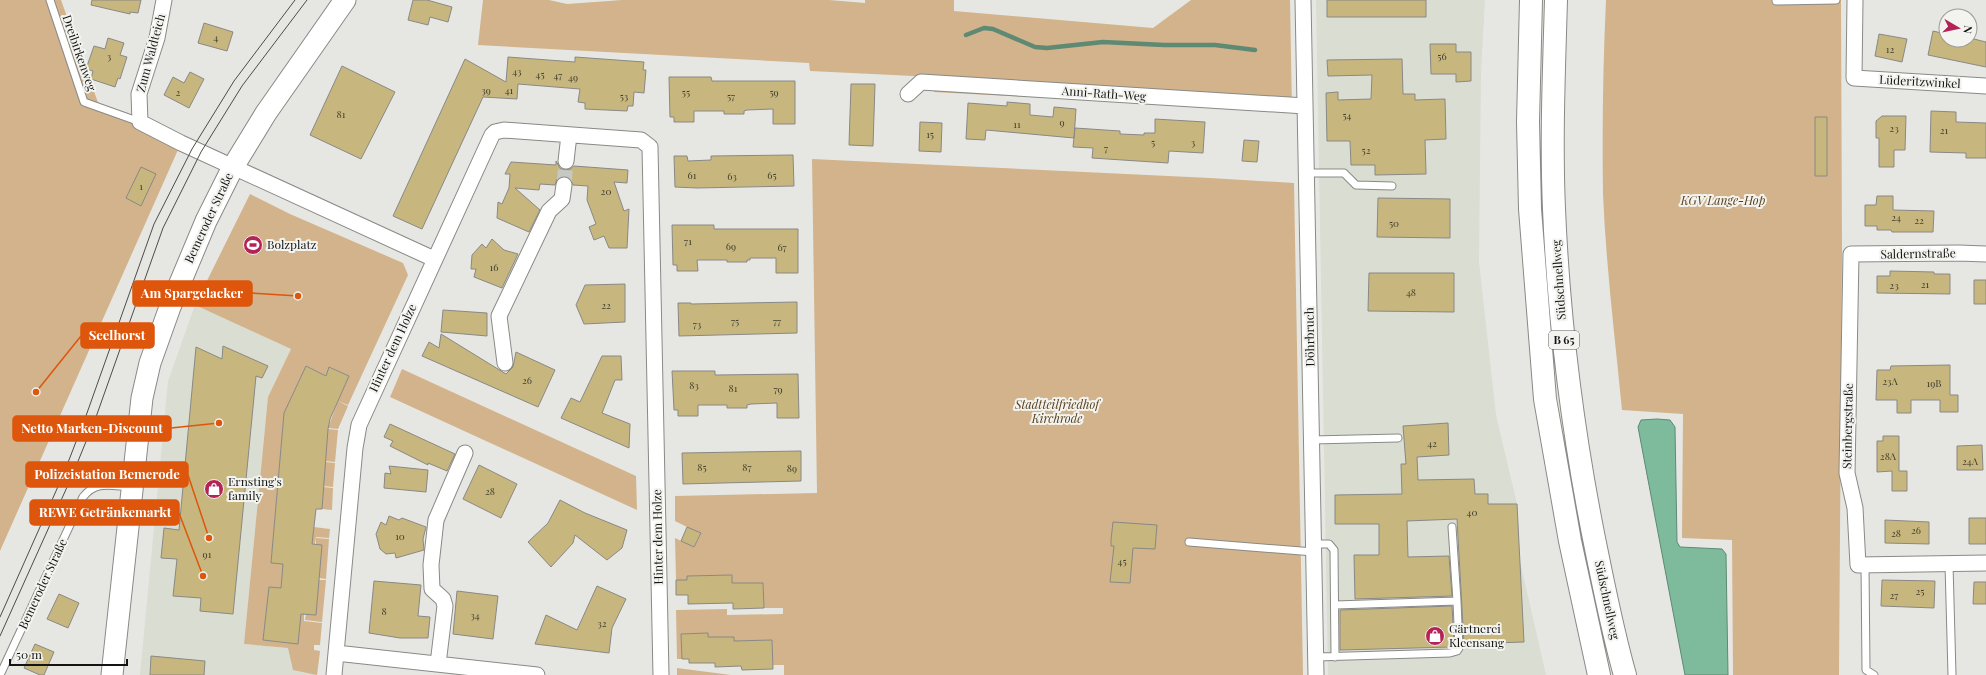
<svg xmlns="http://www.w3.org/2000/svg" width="1986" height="675" viewBox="0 0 1986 675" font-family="'Playfair Display',serif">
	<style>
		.built { fill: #daddd1 }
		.green { fill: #d2b38c }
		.water { fill: #7ebb9c; stroke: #5e8973 }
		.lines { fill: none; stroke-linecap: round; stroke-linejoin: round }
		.stream { stroke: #5e8973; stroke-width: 4.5 }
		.building { fill: #c7b77e; stroke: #898885 }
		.street-tunnel { stroke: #c6c8c4; stroke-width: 15; stroke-dasharray: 15 8; stroke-linecap: butt }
		.lane-casing { stroke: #898a86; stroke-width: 9 }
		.street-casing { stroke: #898a86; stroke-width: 17 }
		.secondary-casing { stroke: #898a86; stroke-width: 23 }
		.highway-casing { stroke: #898a86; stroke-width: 24 }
		.lane { stroke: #fff; stroke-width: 7 }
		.street { stroke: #fff; stroke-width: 15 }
		.secondary { stroke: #fff; stroke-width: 21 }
		.highway { stroke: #fff; stroke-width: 22 }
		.tram { stroke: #4b4c49; stroke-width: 1 }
		.labels { text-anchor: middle; stroke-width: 4; stroke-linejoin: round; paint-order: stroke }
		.number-label { font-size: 10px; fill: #413e2e }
		.shield { fill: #f3f4f0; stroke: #575855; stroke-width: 1 }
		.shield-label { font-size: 11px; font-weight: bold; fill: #141513 }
		.street-label { font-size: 12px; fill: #141513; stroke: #f3f4f0 }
		.park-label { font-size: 12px; font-style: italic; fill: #583d18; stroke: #f3f4f0 }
		.poi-label { font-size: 12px; fill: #141513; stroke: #f3f4f0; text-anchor: start }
		.leader { fill: none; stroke: #dd560c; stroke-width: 1.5 }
		.callout-dot { fill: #dd560c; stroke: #f3f4f0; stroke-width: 1.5 }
		.callout { fill: #dd560c; stroke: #dd560c; stroke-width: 1.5 }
		.callout-label { font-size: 13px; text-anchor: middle; font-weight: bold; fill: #fff }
	</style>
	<rect width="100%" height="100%" fill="#e6e7e3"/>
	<path class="built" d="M1316 0H1485L1481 72 1479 262 1496 415 1517 504 1519 557 1546 675H1328Z
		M195 305 291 349 268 397 244 644 320 651 317 675H140L168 381Z"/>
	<path class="green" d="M0 0H61L100 108 181 143 0 551Z
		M483 0H549L567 4 622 0H829L865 3V0H954V11L1153 28 1191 0H1290L1292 111 934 92V77L810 71 809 63 478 45Z
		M1606 0H1841L1842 254 1839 675H1733L1732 540 1682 538 1683 414 1622 410C1615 338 1606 266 1603 194 1602 129 1603 64 1606 0Z
		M812 159 1210 178 1294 183 1303 675H784V665H773L772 640 734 641V637H708L707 633 681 634 682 659H677L676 610 727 609V615L783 614V608H764L763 583H732V575L688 576 687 580H676L675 538 694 547 701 534 675 521V496L817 493Z
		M250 194 290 214 403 263 408 275 348 405 338 401 349 376 330 367 326 376 306 366 284 413 271 563 283 564 281 588 269 587 263 640 298 644 301 614H304V621L322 623 320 645H314V650L320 651 317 675 293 670 288 648 244 644 268 397 291 349 195 305Z
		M402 369 636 476 637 510 390 397Z
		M338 401 348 406 338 429 328 428Z
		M328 429 338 430 335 462 325 461Z
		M325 462 335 463 333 487 323 486Z
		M323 487 333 488 332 510 322 509Z
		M314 527 330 529 329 538 316 537 315 544H312Z
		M316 538 329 539 326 579 319 578 322 545 316 544Z
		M319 580H326L322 622 305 620 306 614 316 615Z
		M677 668 731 675H677Z"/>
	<path class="water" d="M1657 419 1670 420 1675 427 1677 542 1680 547 1722 549 1726 554 1728 675H1685L1638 427 1641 420Z"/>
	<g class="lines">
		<path class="stream" d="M966 35 984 28 993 29 1035 47 1047 48 1103 42 1164 45H1215L1255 50"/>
	</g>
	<path class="building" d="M92 0H141L138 13 130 12V14L91 5Z
		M413 0H427L452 7 448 22 430 17 428 25 408 20Z
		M1327 0H1426V17H1327Z
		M204 23 233 32 227 51 198 43Z
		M1933 31 1946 34V40H1970V38L1986 42V67L1928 55Z
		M1879 34 1907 39 1902 62 1875 56Z
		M108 38 124 43 120 55 127 57 120 79 118 78 115 87 91 79 93 71 86 69 94 46 105 49Z
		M1430 44H1456V52H1471V81L1456 82V74H1431Z
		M508 57 575 62V57L644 62 643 70H646L644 93 634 92 633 106H628L627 111 585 109V103L578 102 580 89 518 84 517 99 483 97 422 229 393 216 465 59 506 82Z
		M1402 59 1403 94H1415V100L1445 99 1446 139 1425 140 1426 174 1375 175V165H1351L1350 141H1327L1326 93 1338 92V100L1371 99 1372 75 1328 76 1327 60Z
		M342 66 395 92 361 159 310 135Z
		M190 72 204 79 189 108 164 95 173 77 184 83Z
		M669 77H711L712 81H795V124H773V109L747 110 744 111V114H724V111H694V122H674V117H670Z
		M851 84H875L873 146 849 145Z
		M1007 102 1030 104V115L1053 117 1054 107 1076 109 1074 138 986 130 985 140 966 139 968 103 1007 106Z
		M1931 111 1956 112V122L1986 123V158H1966V153L1930 152Z
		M1882 116H1906L1905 150H1894V167H1879V138H1876V121Z
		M1815 117H1827V176H1815Z
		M1155 119 1205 122 1203 153 1169 151 1168 163 1092 158 1093 148 1073 147 1075 128 1120 131V134L1144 135V133H1155Z
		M920 122 942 123 941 152 919 151Z
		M1244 140 1259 141 1257 162 1242 161Z
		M793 155 794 186 697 188 675 187 674 156H687L688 161 711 160V156Z
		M556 161 560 168 565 170 570 169 574 166 628 170 627 183 614 182 624 211 629 209 627 248H609L604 236 594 240 589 227 596 224 587 200 588 186 573 185 570 178 566 176 557 179 555 185 540 184 539 190 515 188 540 210 529 232 497 218 498 202 502 204 509 188 510 174H505L511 162 556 165Z
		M141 167 156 174 141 206 126 198Z
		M1877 196H1893V210L1934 211 1933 232H1892L1891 230H1877V226H1865V205H1876Z
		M1378 198 1450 199V238L1377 237Z
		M672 225H714V229H798V273H776V258H750V260H747V262H727V260H697L698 271H677V265H673Z
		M492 239 504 250 518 254 502 288 474 277 476 269H471L472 255 482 244 486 248Z
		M1890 271 1934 272V274H1950V294L1877 293V276H1890Z
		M1369 273H1454V312L1368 311Z
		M1974 280H1986V304H1974Z
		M625 284V322L584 324 576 305 585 285Z
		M797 302V333L679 336 678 303H691V304Z
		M443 310 487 313V336L441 332Z
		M441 334 506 374 513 367 516 352 555 370 538 407 422 356 429 342 439 348Z
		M223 346 268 366 262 378 256 376 233 614 200 611 201 598 173 596 177 559 161 558 164 528 179 530 196 347 222 359Z
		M602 356H621L622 380H615L602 413 630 424 629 448 561 418 571 398 580 402Z
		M1950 365V395H1958V412H1940V400H1911V413H1897V400H1876L1877 370H1890L1891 366Z
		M306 366 326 376 329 367 349 376 330 419 328 429 322 509H316L312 544 322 545 316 615 301 614 298 644 263 640 269 587 281 588 283 564 271 563 284 413Z
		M672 371H715V375L798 374 799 418H777V403L751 404 747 405V408H727V405H698V416H678V410H674Z
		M1448 423 1449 455 1417 457 1418 480 1474 479 1475 494H1488V504H1517L1524 642 1464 644 1457 519 1407 521 1408 557 1449 556 1452 596 1355 599 1354 555H1379V524H1335V495L1402 494 1401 464H1406L1403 426Z
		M390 424 455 454 447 471 428 463V465L390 446 393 441 384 437Z
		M1883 436H1899V471H1907V491H1892V471L1877 472V441H1883Z
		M1982 445 1983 470H1957V446Z
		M801 451V481L683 484 682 453Z
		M479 465 517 484 501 518 463 499Z
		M389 466 428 470 426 492 384 488 385 473 391 474Z
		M560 500 585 513 627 530 622 548 607 560 575 535 573 543 551 567 528 542 548 523Z
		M389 516 399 520 402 518 426 527 423 539 424 550 396 558 395 553 386 554 380 549 376 534 381 522 386 525Z
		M1969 518H1986V544H1969Z
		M1885 520 1929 522V544L1885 543Z
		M1113 522 1157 525 1155 549 1133 548 1130 583 1110 582 1114 546H1111V540Z
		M687 527 701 533 694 547 681 541Z
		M732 575V583H763L764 608 733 609V603L688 604V595H676V580H687V576Z
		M1882 580 1935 581 1934 608 1881 606Z
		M374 581 421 585 418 616 430 617 428 638H400L369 633Z
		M1974 582H1986V604H1973Z
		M597 586 626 599 612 628 609 653 535 644 546 615 577 630Z
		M457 591 498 596 493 639 453 634Z
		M59 594 79 603 68 628 47 619Z
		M1452 606 1454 644 1452 647 1340 650V610Z
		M708 633V637H734V641L772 640 773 669 742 670 741 666 715 667V663H689V659H682L681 634Z
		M35 644 54 652 44 675H40L24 668Z
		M151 656 205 661 204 675H150Z"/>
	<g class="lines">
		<path class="street-tunnel" d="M564 185 566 161"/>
		<defs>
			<path id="lane" d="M50 0 84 102 140 122
				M1776 1 1836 0
				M1307 173H1344L1356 185 1392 186
				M1312 440 1398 438
				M1452 527 1457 601
				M1189 542 1314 552
				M1314 544H1329L1334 550 1335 657
				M1949 564 1952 675
				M1865 565 1866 670 1874 675
				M1316 657 1450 653 1457 651 1459 648 1457 601 1335 605
				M0 675 83 497C96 480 111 486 131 487"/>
			<path id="street" d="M164 0 157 38 139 94 140 122 181 143 434 259
				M1303 0 1316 675
				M1855 0 1854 78 1986 86
				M908 94 921 82 1305 106
				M566 161 569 135
				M1986 254 1959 253 1851 254 1847 473 1855 508 1858 565 1986 563
				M505 363 499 316 549 211 562 199 564 185
				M438 664 445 606 443 599 432 589 431 565 436 520 465 453
				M334 675 336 653
				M537 675 336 653 355 448 359 425 492 135 495 132 504 130 641 140 650 147 661 675"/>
			<path id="secondary" d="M112 675 142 398 150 363 170 307 206 221 233 167 266 113 345 0"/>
			<path id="highway" d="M1531 0 1528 122 1530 209 1545 399 1570 541 1599 675
				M1556 0C1554 70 1551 139 1554 209 1559 326 1574 443 1598 558 1606 597 1614 637 1625 675"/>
		</defs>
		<use href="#lane" class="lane-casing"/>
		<use href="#street" class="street-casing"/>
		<use href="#secondary" class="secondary-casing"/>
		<use href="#highway" class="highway-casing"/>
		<use href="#lane" class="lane"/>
		<use href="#street" class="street"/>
		<use href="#secondary" class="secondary"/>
		<use href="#highway" class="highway"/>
		<path class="tram" d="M0 617 64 473 87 413 154 224 192 149 234 81 295 0
			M0 636 72 476 96 417 163 228 201 152 242 86 307 0"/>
	</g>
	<defs>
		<symbol id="stadium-disc" viewBox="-11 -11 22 22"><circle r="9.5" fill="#b32356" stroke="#f3f4f0"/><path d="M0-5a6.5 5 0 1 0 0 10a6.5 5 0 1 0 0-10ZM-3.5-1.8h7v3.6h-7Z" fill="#fff"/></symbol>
		<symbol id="shop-disc" viewBox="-11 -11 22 22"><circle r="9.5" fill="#b32356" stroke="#f3f4f0"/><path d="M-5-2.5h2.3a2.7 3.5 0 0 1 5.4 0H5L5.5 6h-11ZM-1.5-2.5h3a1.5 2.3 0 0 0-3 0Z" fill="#fff"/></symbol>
	</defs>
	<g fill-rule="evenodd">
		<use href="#stadium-disc" x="242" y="234" width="22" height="22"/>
		<use href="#shop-disc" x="203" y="478" width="22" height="22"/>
		<use href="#shop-disc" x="1424" y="625" width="22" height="22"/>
	</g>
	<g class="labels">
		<g class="number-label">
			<text x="216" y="41">4</text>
			<text x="1890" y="53">12</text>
			<text x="109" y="60">3</text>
			<text x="1442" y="60">56</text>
			<text x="517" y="75">43</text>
			<text x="540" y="78">45</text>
			<text x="558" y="79">47</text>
			<text x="573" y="81">49</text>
			<text x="486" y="94">39</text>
			<text x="509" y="94">41</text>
			<text x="178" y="96">2</text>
			<text x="686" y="96">55</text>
			<text x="774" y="96">59</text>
			<text x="624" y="100">53</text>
			<text x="731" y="100">57</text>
			<text x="341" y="118">81</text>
			<text x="1347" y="119">54</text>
			<text x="1062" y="126">9</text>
			<text x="1017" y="128">11</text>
			<text x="1894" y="132">23</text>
			<text x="1944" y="134">21</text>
			<text x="930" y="138">15</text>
			<text x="1153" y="146">5</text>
			<text x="1193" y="146">3</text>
			<text x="1106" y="152">7</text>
			<text x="1366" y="154">52</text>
			<text x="692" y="179">61</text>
			<text x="772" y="179">65</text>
			<text x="732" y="180">63</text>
			<text x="141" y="190">1</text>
			<text x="606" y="195">20</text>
			<text x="1896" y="221">24</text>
			<text x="1919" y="224">22</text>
			<text x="1394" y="227">50</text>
			<text x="688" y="245">71</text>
			<text x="731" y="250">69</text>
			<text x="782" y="251">67</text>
			<text x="494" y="271">16</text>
			<text x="1925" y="288">21</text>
			<text x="1894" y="289">23</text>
			<text x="1411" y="296">48</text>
			<text x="606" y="309">22</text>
			<text x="735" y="325">75</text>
			<text x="777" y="325">77</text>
			<text x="697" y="328">73</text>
			<text x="527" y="384">26</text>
			<text x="1890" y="385">23A</text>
			<text x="1934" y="387">19B</text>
			<text x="694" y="389">83</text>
			<text x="733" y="392">81</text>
			<text x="778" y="393">79</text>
			<text x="1432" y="447">42</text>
			<text x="1888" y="460">28A</text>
			<text x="1970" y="465">24A</text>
			<text x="702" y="471">85</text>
			<text x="747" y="471">87</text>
			<text x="792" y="472">89</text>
			<text x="490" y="495">28</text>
			<text x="1472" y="516">40</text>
			<text x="1916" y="534">26</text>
			<text x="1896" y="537">28</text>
			<text x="400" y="540">10</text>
			<text x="207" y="558">91</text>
			<text x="1122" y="565">45</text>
			<text x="1920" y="595">25</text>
			<text x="1894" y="599">27</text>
			<text x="384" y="615">8</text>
			<text x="475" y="619">34</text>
			<text x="602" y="627">32</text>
		</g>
		<rect class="shield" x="1549" y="331" width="30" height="18" rx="3"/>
		<g class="shield-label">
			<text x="1564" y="344">B 65</text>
		</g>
		<g class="street-label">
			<text transform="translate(79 53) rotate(71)" y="4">Dreibirkenweg</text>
			<text transform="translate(151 53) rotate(-75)" y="4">Zum Waldteich</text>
			<text transform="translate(1920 82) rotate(3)" y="4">Lüderitzwinkel</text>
			<text transform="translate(1104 94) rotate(4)" y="4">Anni-Rath-Weg</text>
			<text transform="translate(209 218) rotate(-65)" y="4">Bemeroder Straße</text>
			<text transform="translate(1918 254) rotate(-1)" y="4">Saldernstraße</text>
			<text transform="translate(1559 280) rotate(-94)" y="4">Südschnellweg</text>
			<text transform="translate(1310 337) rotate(-91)" y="4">Döhrbruch</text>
			<text transform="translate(393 348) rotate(-65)" y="4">Hinter dem Holze</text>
			<text transform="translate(1848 426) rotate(-89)" y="4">Steinbergstraße</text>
			<text transform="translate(658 537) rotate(-91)" y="4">Hinter dem Holze</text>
			<text transform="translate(43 584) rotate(-65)" y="4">Bemeroder Straße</text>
			<text transform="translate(1607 600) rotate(78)" y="4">Südschnellweg</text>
		</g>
		<g class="park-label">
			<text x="1723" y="205">KGV Lange-Hop</text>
			<text x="1057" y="409">Stadtteilfriedhof<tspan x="1057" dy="14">Kirchrode</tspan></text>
		</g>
		<g class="poi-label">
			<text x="267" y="249">Bolzplatz</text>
			<text x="228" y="486">Ernsting's<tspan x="228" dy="14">family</tspan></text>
			<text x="1449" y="633">Gärtnerei<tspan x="1449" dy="14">Kleensang</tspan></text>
		</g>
	</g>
	<path class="leader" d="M298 296L252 293M36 392L81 336M219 423L171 428M209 538L188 475M203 576L179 513"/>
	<g class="callout-dot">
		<circle cx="298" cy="296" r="4"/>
		<circle cx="36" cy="392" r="4"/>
		<circle cx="219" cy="423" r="4"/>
		<circle cx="209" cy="538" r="4"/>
		<circle cx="203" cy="576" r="4"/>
	</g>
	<g class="callout">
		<rect x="133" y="281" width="119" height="25" rx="4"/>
		<rect x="81" y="323" width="73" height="25" rx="4"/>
		<rect x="13" y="416" width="158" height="25" rx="4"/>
		<rect x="26" y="462" width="162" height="25" rx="4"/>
		<rect x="30" y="500" width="149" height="25" rx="4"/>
	</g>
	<g class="callout-label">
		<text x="192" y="298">Am Spargelacker</text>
		<text x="117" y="340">Seelhorst</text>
		<text x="92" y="433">Netto Marken-Discount</text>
		<text x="107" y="479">Polizeistation Bemerode</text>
		<text x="105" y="517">REWE Getränkemarkt</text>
	</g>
	<g transform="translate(1958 28) rotate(99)"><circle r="19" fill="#f3f4f0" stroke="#9a9b98"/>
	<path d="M0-3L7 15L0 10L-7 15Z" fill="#b32356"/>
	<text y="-6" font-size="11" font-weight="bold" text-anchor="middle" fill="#141513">N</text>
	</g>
	<path d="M10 659v6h117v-6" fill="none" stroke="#141513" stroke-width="2"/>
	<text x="16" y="659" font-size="12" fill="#141513" stroke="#f3f4f0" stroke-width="3" paint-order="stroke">50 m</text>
</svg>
